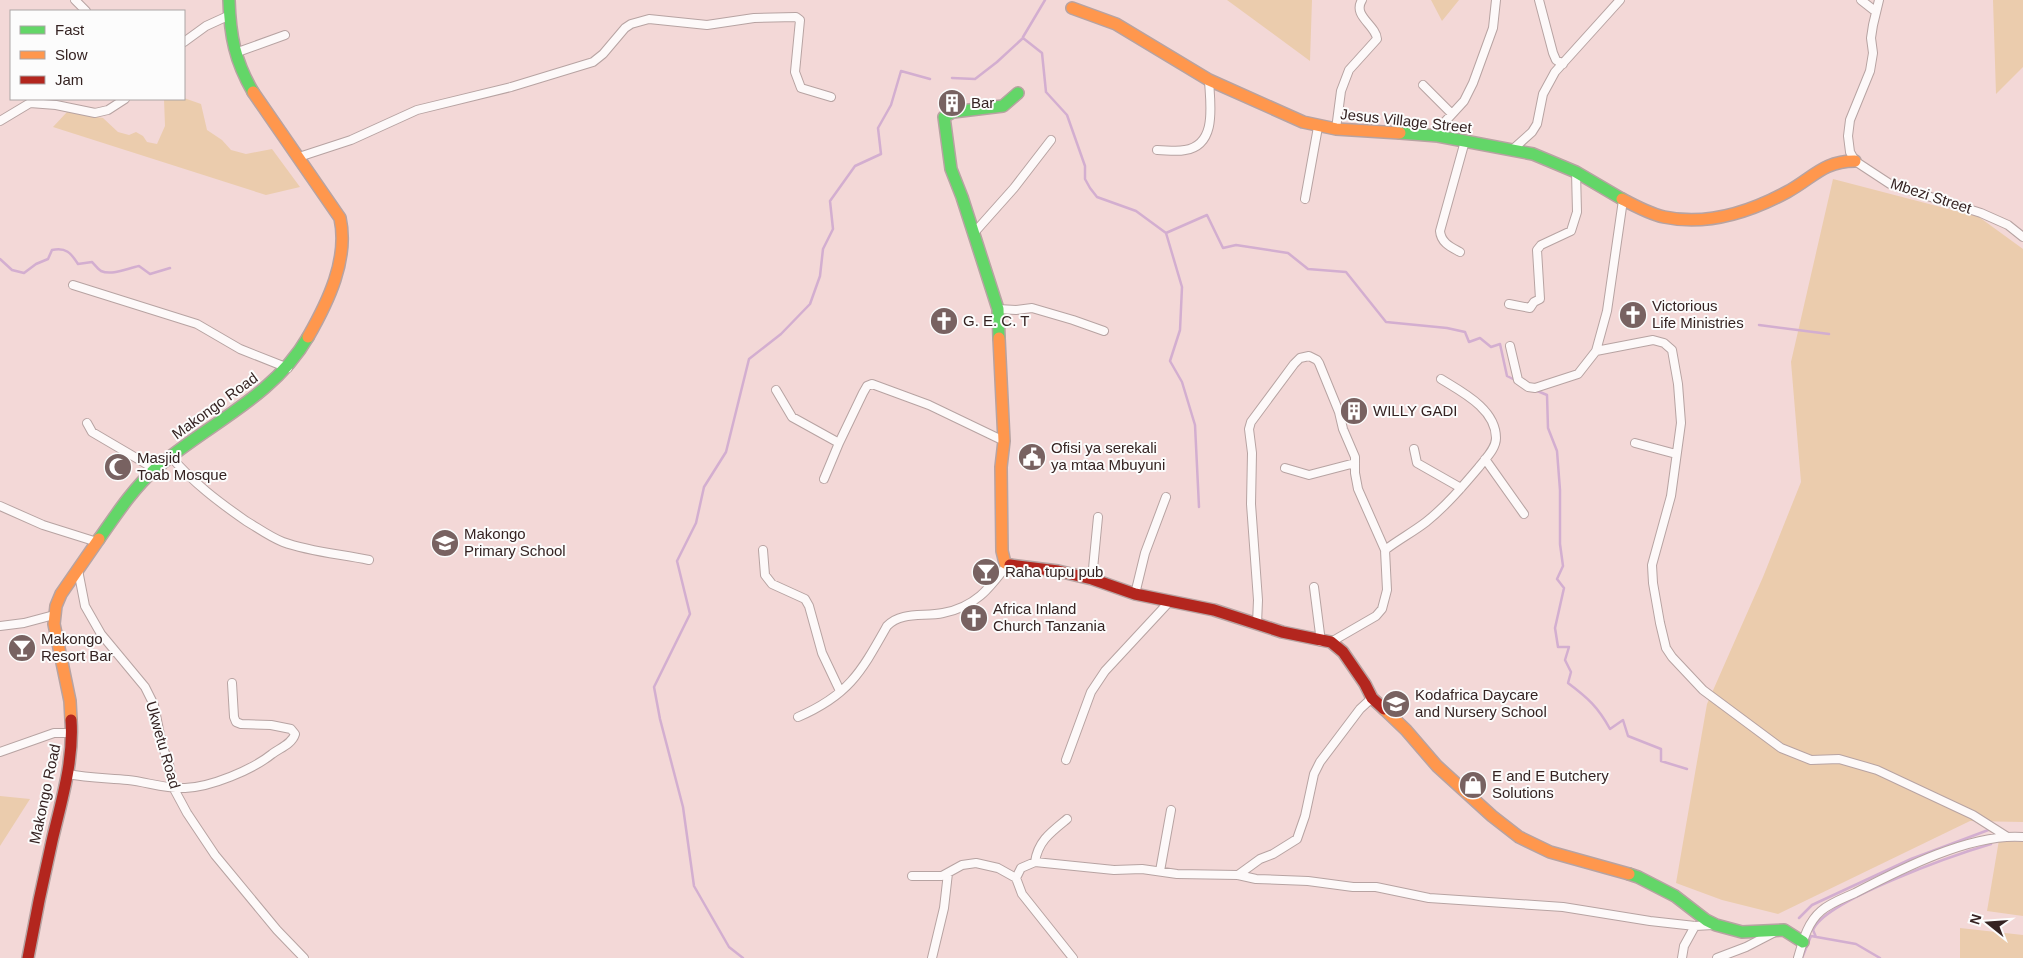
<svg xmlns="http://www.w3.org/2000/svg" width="2023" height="958" viewBox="0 0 2023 958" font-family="Helvetica,sans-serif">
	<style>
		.green { fill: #ebccad }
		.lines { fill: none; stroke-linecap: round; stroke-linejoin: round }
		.stream { stroke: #d3aed0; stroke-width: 2.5 }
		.street-casing { stroke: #b7a3a2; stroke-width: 10 }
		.fast-casing { stroke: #b7a3a2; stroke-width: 14 }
		.slow-casing { stroke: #b7a3a2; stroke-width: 14 }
		.jam-casing { stroke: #b7a3a2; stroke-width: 14 }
		.street { stroke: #fdf9f9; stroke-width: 8 }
		.fast { stroke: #63d668; stroke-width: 11 }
		.slow { stroke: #ff974d; stroke-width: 11 }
		.jam { stroke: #b3261e; stroke-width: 11 }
		.labels { text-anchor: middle; stroke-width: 4; stroke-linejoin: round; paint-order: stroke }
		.poi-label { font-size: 15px; fill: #352322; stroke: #fcfcfc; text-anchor: start }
		.street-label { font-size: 15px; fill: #352322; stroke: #fcfcfc }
	</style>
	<rect width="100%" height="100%" fill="#f3d8d7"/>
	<path class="green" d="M1227 0H1312L1310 61Z
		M1431 0H1459L1442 21Z
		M1993 0H2023V67L1996 94Z
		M184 98 201 104 207 130 222 140 231 150 246 154 272 149 300 187 266 195 53 127 67 112 103 118 118 132 129 135 136 132 143 136 147 142 157 144 165 126 164 99Z
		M1833 179 1979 217 2023 249V822L1970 821 1778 914 1722 900 1676 883 1707 704 1763 577 1801 482 1791 362Z
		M0 796 30 799 0 846Z
		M1999 840 2023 842V916L1987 911Z
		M1960 928 2023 935V958H1960Z"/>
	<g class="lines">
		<path class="stream" d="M1023 37 1045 0
			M997 62 1023 38 1042 53 1046 92 1067 115 1085 166V179L1090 188 1097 197 1136 211 1166 233 1207 215 1223 248 1236 245 1288 253 1308 269 1346 272 1386 322 1447 328 1465 332 1469 342 1480 338 1491 347 1500 344 1507 376 1517 381
			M952 78 975 79 997 62
			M1166 233 1182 287 1180 330 1170 361 1182 382 1195 425 1199 507
			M0 259 12 270 24 273 36 264 48 259 52 250C66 247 71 253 78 264L92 262C94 264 98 269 101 271 112 276 128 268 139 266L150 274 170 268
			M1759 325 1829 334
			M1535 390 1547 395 1548 428 1557 451 1560 490V544L1563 566 1557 579 1564 588 1555 628 1558 647H1569L1565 660 1571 672 1568 683C1588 698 1598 707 1610 729L1623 720 1628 736 1661 749V761L1687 769
			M1799 918 1812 905 1911 859 1991 829
			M1816 937 1813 930C1825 900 1957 854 1991 844
			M743 958 729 947 694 886 683 807 660 719 654 687 690 614 677 561 696 523 704 487 726 452 749 359 781 334 810 304 820 276 823 249 833 229 830 201 855 166 881 154 878 128 891 105 901 71 930 79
			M1802 958 1811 936 1856 944 1880 958"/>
		<defs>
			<path id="street" d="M75 0 86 11
				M1539 0 1553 53 1556 60 1563 64
				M1861 0 1875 11
				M1879 0 1873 25 1871 38 1873 53 1870 71 1850 120 1848 136 1850 152 1855 161 1890 184 1981 213 2008 225 2023 237
				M184 42 206 26 230 15
				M235 53 285 35
				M1423 85 1452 114
				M0 121 30 103 56 105 95 113 108 110 125 99
				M1336 129 1341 91 1349 70 1377 39C1376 25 1352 16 1362 0
				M1438 136 1441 126 1464 101 1473 83 1493 28 1496 0
				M1157 150C1166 150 1176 152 1185 150 1218 145 1210 103 1209 80
				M1512 150 1532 132 1537 124 1543 94 1555 72 1620 0
				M299 157 351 140 417 110 511 87 593 62 603 54 625 28 631 24 649 19 707 25 754 18 796 17 800 20 795 72 801 88 831 97
				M1305 199 1318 127
				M973 234 1014 188 1051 140
				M1460 252C1451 247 1441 243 1440 231L1465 141
				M73 285 197 324 240 349 288 368
				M1509 304 1530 308 1534 302 1540 299 1537 250 1541 245 1571 231 1577 212 1576 172
				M998 309 1016 310 1032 308 1073 320 1104 331
				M1510 346 1518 380 1528 387 1535 388 1578 374 1596 351 1607 311 1623 200
				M1596 351 1653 340 1664 343 1672 350 1678 384 1681 423 1671 496 1652 565 1653 583 1660 623 1666 648 1672 657 1703 690 1781 748 1811 760 1839 759 1877 770 1973 815 2006 836
				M776 390 792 417 839 443
				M87 423 92 432 155 469
				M1635 443 1676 454
				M1414 449 1417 463 1461 488
				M171 457C195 484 216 500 246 521 258 528 270 537 283 542 310 552 341 554 369 560
				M1485 459 1524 514
				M1285 468 1309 475 1355 463
				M824 479 839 443 863 393 867 386 872 384 929 405 1004 441
				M0 506 43 525 97 542
				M763 550 765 575 772 584 805 599 809 606 822 653 840 691
				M1385 550C1398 540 1413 532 1426 522 1446 506 1463 486 1479 467 1485 459 1496 449 1496 438 1496 409 1462 392 1441 379
				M78 570 85 606 101 634 145 687 154 705 162 745 169 764 173 787 187 813 215 855 277 930 304 958
				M1092 579 1098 517
				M1314 587 1321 642
				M1135 594 1145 553 1166 497
				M1257 624 1258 600 1251 504 1252 453 1249 429 1251 422 1294 364 1300 358 1309 356 1317 360 1319 363 1339 412 1343 429 1355 457V473L1358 489 1385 550 1387 590 1382 609 1376 616 1331 642
				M0 626 24 623 54 615
				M798 717C849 695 861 672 887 626 901 611 924 617 943 613 975 607 989 589 1007 565
				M0 752 54 733H72
				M1066 760 1091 692 1105 671 1170 601
				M68 774C88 778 108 778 128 780 147 782 166 789 185 788 211 787 252 770 272 754 280 748 292 744 295 734L291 729 271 725 241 724 236 722 234 717 232 683
				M1035 862C1038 841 1051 832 1067 819
				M1160 871 1171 810
				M1238 875 1260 859 1273 854 1297 839 1305 816 1314 774 1320 762 1360 709 1372 698
				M912 876H942L962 865 976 863 998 868 1016 878
				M932 958 944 908 948 873
				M1073 958 1022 894 1016 878 1021 868 1035 862 1114 870 1142 869 1177 874 1238 875 1256 879 1308 881 1353 887H1376L1429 898 1563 907 1650 921 1695 926 1713 925
				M1682 958 1684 946 1695 926
				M1717 958 1746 947 1775 932
				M1798 958C1803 941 1807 923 1821 911 1830 903 1844 898 1855 893 1901 869 1971 833 2023 837"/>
			<path id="fast" d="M229 0C230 36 235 61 253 92
				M1400 133 1438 136 1533 154 1576 172 1622 199
				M999 338 998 309 962 197 951 169 944 117 953 112 1003 106 1018 93
				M99 539C116 515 132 490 154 470 205 425 273 398 308 337
				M1629 874 1638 877 1675 896 1706 920 1716 925 1742 932 1784 930 1803 942"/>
			<path id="slow" d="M1072 8 1116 24 1209 80 1303 122 1336 129 1400 133
				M253 92 340 218C349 259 328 302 308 337
				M1622 199C1635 206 1650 214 1664 217 1706 226 1750 212 1787 192 1813 178 1823 161 1855 161
				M999 338 1004 441 1001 467 1002 551 1005 563 1010 565
				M1384 709 1406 730 1437 766 1492 816 1519 837 1550 852 1629 874
				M71 720 70 701 54 624 56 606 61 594 99 539"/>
			<path id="jam" d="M1010 565 1058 571 1092 579 1135 594 1214 610 1282 632 1331 642 1343 652 1365 684 1372 698 1384 709
				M28 958C35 919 43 880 52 841 61 802 74 761 71 720"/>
		</defs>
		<use href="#street" class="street-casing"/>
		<use href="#fast" class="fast-casing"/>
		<use href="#slow" class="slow-casing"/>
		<use href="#jam" class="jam-casing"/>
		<use href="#street" class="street"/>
		<use href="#fast" class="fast"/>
		<use href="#slow" class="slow"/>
		<use href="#jam" class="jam"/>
	</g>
	<defs>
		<symbol id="building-disc" viewBox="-11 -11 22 22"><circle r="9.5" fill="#786261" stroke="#fcfcfc"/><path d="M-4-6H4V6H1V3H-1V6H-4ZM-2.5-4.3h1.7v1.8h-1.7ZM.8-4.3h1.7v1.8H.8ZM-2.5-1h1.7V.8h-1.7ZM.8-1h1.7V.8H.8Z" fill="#fff"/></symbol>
		<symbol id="church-disc" viewBox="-11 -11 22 22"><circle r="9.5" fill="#786261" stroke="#fcfcfc"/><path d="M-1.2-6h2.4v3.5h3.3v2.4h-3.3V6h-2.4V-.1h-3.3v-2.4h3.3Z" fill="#fff"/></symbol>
		<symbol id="civic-disc" viewBox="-11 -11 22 22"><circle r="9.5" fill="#786261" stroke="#fcfcfc"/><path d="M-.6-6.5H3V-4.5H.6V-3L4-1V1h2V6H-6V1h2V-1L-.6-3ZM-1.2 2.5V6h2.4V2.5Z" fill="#fff"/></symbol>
		<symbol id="mosque-disc" viewBox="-11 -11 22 22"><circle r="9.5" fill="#786261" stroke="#fcfcfc"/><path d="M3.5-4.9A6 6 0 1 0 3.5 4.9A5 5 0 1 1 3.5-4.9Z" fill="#fff"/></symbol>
		<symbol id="school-disc" viewBox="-11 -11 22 22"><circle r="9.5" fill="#786261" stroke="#fcfcfc"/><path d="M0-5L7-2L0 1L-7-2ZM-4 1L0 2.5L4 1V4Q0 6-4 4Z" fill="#fff"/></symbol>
		<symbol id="bar-disc" viewBox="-11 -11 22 22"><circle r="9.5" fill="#786261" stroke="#fcfcfc"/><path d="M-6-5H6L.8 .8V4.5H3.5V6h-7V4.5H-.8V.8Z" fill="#fff"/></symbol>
		<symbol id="shop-disc" viewBox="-11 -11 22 22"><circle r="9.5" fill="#786261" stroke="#fcfcfc"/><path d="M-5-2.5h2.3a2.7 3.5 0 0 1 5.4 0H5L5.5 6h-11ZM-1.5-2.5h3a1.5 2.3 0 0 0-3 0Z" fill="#fff"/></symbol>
	</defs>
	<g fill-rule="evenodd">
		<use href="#building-disc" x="936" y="87" width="32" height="32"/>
		<use href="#church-disc" x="1617" y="299" width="32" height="32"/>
		<use href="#church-disc" x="928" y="305" width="32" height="32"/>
		<use href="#building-disc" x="1338" y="395" width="32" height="32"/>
		<use href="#civic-disc" x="1016" y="441" width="32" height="32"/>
		<use href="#mosque-disc" x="102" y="451" width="32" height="32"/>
		<use href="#school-disc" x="429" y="527" width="32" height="32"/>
		<use href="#bar-disc" x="970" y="556" width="32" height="32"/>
		<use href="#church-disc" x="958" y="602" width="32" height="32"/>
		<use href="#bar-disc" x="6" y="632" width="32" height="32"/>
		<use href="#school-disc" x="1380" y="688" width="32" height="32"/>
		<use href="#shop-disc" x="1457" y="769" width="32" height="32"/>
	</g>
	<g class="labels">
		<g class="poi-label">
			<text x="971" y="108">Bar</text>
			<text x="1652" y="311">Victorious<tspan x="1652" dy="17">Life Ministries</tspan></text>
			<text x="963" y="326">G. E. C. T</text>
			<text x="1373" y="416">WILLY GADI</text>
			<text x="1051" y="453">Ofisi ya serekali<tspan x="1051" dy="17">ya mtaa Mbuyuni</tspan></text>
			<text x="137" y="463">Masjid<tspan x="137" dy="17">Toab Mosque</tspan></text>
			<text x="464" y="539">Makongo<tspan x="464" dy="17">Primary School</tspan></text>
			<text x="1005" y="577">Raha tupu pub</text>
			<text x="993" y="614">Africa Inland<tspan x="993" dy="17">Church Tanzania</tspan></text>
			<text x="41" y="644">Makongo<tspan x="41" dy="17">Resort Bar</tspan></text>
			<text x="1415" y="700">Kodafrica Daycare<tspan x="1415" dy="17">and Nursery School</tspan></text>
			<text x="1492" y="781">E and E Butchery<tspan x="1492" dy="17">Solutions</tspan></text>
		</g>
		<g class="street-label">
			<text transform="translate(1406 121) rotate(6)" y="5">Jesus Village Street</text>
			<text transform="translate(1931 196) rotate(18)" y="5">Mbezi Street</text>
			<text transform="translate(215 406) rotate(-36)" y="5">Makongo Road</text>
			<text transform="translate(163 745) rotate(74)" y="5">Ukwetu Road</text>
			<text transform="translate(45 794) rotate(-78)" y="5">Makongo Road</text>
		</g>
	</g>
	<rect x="10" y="10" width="175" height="90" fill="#fcfcfc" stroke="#aca5a5"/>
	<rect x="20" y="26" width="25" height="8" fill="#63d668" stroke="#aca5a5"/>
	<text x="55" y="35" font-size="15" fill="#352322">Fast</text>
	<rect x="20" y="51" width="25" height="8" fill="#ff974d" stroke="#aca5a5"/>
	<text x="55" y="60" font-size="15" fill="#352322">Slow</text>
	<rect x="20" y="76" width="25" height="8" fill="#b3261e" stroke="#aca5a5"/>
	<text x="55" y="85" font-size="15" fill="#352322">Jam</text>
	<g transform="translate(1988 923) rotate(287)" stroke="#fcfcfc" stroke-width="4" paint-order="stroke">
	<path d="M0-4L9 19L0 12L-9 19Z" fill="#352322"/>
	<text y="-8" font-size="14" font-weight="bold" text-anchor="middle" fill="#352322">N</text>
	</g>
</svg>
